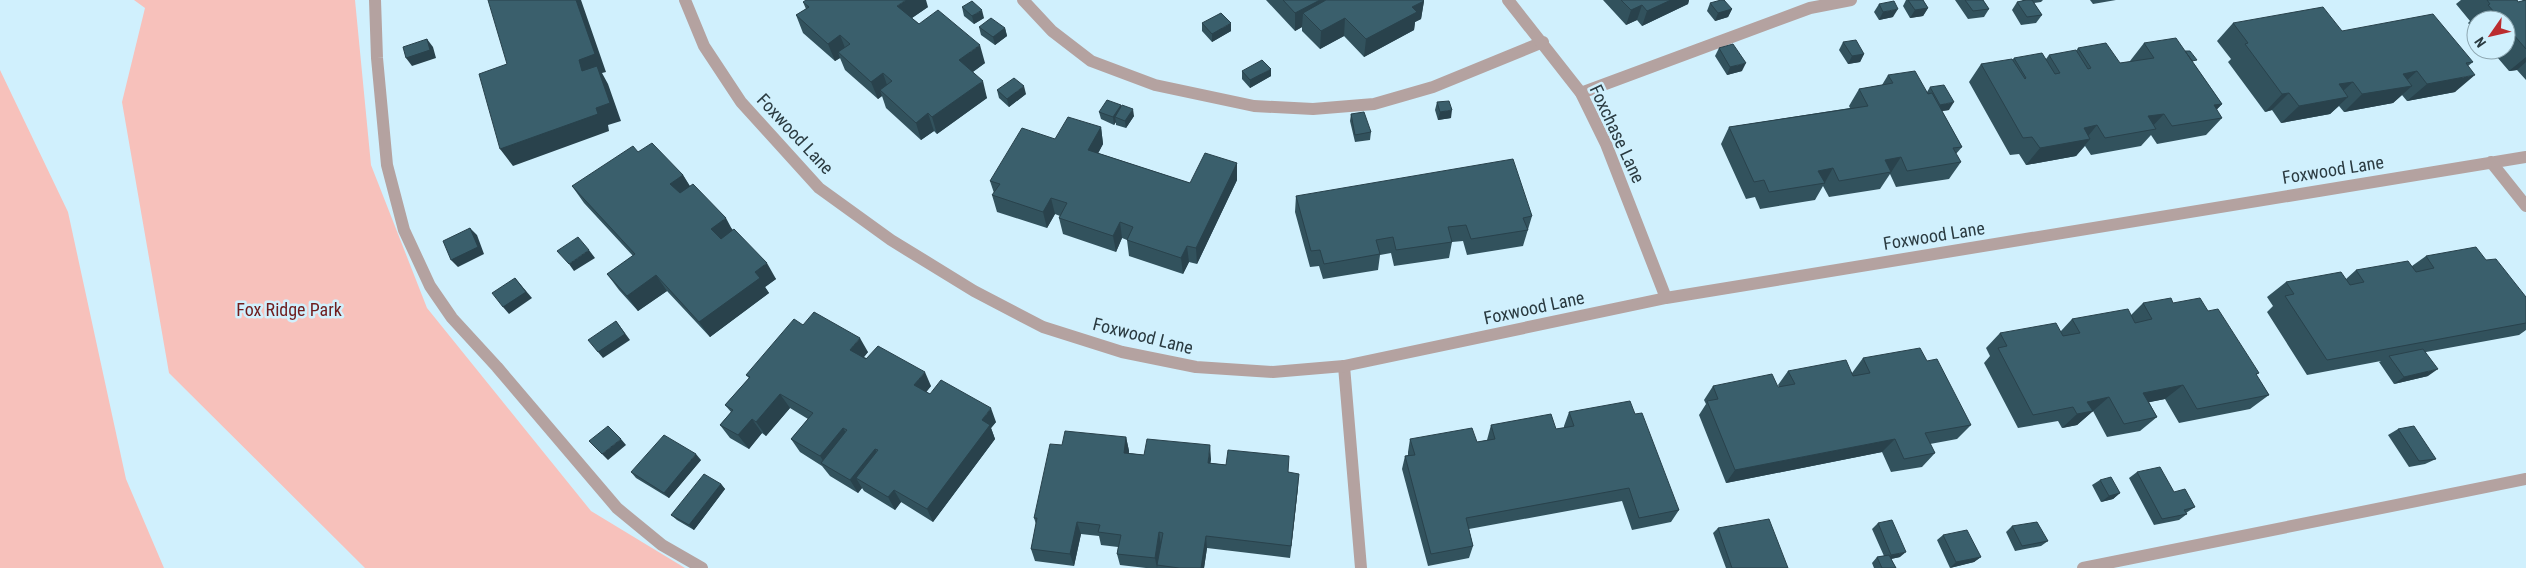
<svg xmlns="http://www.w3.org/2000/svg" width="2526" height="568" viewBox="0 0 2526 568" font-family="'Roboto Condensed',sans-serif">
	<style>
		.green { fill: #f7c1bb }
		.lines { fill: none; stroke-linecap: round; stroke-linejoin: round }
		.service { stroke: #b4a2a0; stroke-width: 12 }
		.minor { stroke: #b4a2a0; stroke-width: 12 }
		.wall { fill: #32525d }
		.shaded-wall { fill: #29424c }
		.building { fill: #3a5f6c; stroke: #29424c }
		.labels { text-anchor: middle; stroke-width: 5; stroke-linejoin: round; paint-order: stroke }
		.street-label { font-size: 18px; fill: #2a3a40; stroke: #d0f0fd }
		.park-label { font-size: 18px; fill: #6f1d1d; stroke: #d0f0fd }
	</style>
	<rect width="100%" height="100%" fill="#d0f0fd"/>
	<path class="green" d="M134 0H355L371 165 427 308 591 511 685 568H365L169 373 122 102 145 8Z
		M0 70 68 212 126 479 164 568H0Z"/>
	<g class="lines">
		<path class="service" d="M375 0 377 58 387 165 404 230 430 286 452 318 497 367 617 508 662 545 702 568
			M1023 0 1052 31 1091 61 1155 85 1254 106 1313 109 1374 104 1433 87 1543 42
			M1581 93 1810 8 1851 0
			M1344 366 1361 568
			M2083 568 2526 479"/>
		<path class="minor" d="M685 0 704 46 741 102 819 188 891 240 974 291 1043 327 1122 352 1196 367 1273 372 1344 366 1666 298 2526 157
			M1508 0 1581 93 1606 144 1666 298
			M2491 162 2526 206"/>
	</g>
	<path class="wall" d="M1266 0H1423L1424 1 1421 19 1415 22 1414 30 1364 57 1344 36 1320 49 1302 31V27L1295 31Z
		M1603 0H1689L1688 4 1642 26 1637 20 1626 25Z
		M1906 0H1923L1928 8 1923 16 1910 18 1903 6Z
		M1955 0H1983L1989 9 1984 17 1968 19Z
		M2022 0H2043L2041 2 2034 3 2042 15 2036 23 2021 25 2012 10 2017 2 2023 1Z
		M2090 0H2116L2093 4Z
		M2461 0H2517L2518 2 2523 1 2522 0H2526V80L2517 70 2509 71 2491 50H2506V20H2476V32L2468 23 2470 21 2456 4Z
		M803 2 928 7 912 18 919 24 985 63 973 72 987 98 937 134 934 131 921 140 886 108 882 96 878 99 845 70 840 58 835 61 803 33 796 15 806 9Z
		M1710 3 1732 9 1728 17 1715 21 1707 11Z
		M1879 4 1893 17 1879 20 1874 12Z
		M962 7 984 18 974 24 964 16Z
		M1202 23 1231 31 1212 42 1202 31Z
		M2233 23 2342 31 2473 62 2468 66 2455 92 2407 101 2402 95 2393 103 2344 112 2339 106 2330 114 2281 123 2272 110 2265 112 2228 62 2231 59 2217 41Z
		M979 27 1005 28 1007 36 995 45 981 35Z
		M1843 42 1864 54 1860 62 1848 64 1839 50Z
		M2144 43 2194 64 2222 104 2216 110 2222 118 2206 135 2157 144 2151 135 2141 146 2091 155 2085 146 2076 156 2026 165 2019 154 2010 155 1969 82 1981 64 2012 60 2014 58 2046 59 2049 55 2076 51 2078 48 2120 63 2130 62V61Z
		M1719 48 1742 71 1727 75 1715 56Z
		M1242 71 1271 76 1250 88 1242 79Z
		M1888 75 1927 92 1930 87 1949 110 1942 111 1962 147 1956 154 1961 162 1949 179 1896 187 1890 174 1880 189 1829 197 1823 186 1815 200 1760 209 1755 197 1746 199 1721 144 1729 127 1850 108 1849 106 1859 89 1882 85Z
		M997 90 1026 94 1009 107 999 98Z
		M1437 102 1451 118 1438 120 1435 110Z
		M1121 105V107L1134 116 1126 128 1116 125V122L1114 125 1101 119 1099 112Z
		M1351 114 1371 132 1370 140 1355 142 1350 121Z
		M1101 127 1103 144 1098 153 1190 183 1237 163V180L1197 264 1189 262 1183 274 1129 256 1127 240 1122 238 1116 252 1063 234 1059 218 1060 216 1055 214 1047 228 997 212 992 195 994 193 990 181 1055 139Z
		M638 152 683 175 690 186 733 230 776 279 765 287 769 293 710 337 667 291 638 311 619 290 607 274 633 256 584 203 572 186Z
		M1296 196 1532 216 1523 246 1467 255 1463 241 1452 242 1449 258 1394 266 1391 253 1380 255 1378 270 1323 279 1319 266 1310 267 1295 212Z
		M2426 256 2486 260 2526 297V330L2519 335 2426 352 2428 376 2394 384 2379 362 2381 361 2307 375 2267 312 2273 306 2267 297 2286 282 2346 279 2356 270 2412 266Z
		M2143 303H2173L2208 311 2259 373 2256 375 2269 395 2250 409 2179 423 2165 399 2149 402 2157 417 2140 431 2107 437 2093 411 2077 425 2062 428 2058 421 2018 428 1984 363 1990 356 1986 348 2000 333 2061 331 2072 319 2131 315Z
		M803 325 868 352 864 357 931 386 926 392 996 422 991 428 995 439 933 522 901 502 895 510 864 491 862 488 858 493 830 476 822 466 800 452 791 439 808 419 790 408 766 436 762 433 749 449 730 438 720 425 731 412 725 405 749 378 746 375Z
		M1863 358 1927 361 1971 425 1957 439 1930 444 1935 453 1922 467 1891 472 1882 452 1726 483 1699 415 1706 404 1704 400 1713 386 1779 387 1778 385 1788 371 1852 373Z
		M1569 412 1635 414 1679 510 1671 522 1632 530 1622 501 1469 529 1473 546 1469 558 1428 566 1402 469 1405 456 1408 455V452L1410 439 1477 442 1487 440 1491 425 1556 429 1564 428V426Z
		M2398 429 2436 459 2425 464 2409 467 2388 435Z
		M1126 437 1129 451V453L1144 455 1211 459 1210 463 1289 472 1298 487 1290 558 1207 548 1204 568H1146L1120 565 1117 554 1118 547 1101 545 1099 536 1081 534 1074 566 1035 561 1031 549 1036 524 1034 518 1062 445Z
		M701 460 669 498 636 478 631 472Z
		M2137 472 2174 492 2195 507 2186 513 2187 514 2179 520 2154 525 2129 478Z
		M2100 480 2120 493 2113 499 2101 502 2092 485Z
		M721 484 725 489 694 530 677 520 671 515Z
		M1878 523 1900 557 1891 559 1896 568H1874L1872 563 1877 557 1884 556 1872 529Z
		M2012 526 2048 541 2041 546 2015 551 2006 532Z
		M1718 528 1788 568H1726L1713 533Z
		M1943 535 1981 557 1974 562 1950 568 1937 540Z"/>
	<path class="shaded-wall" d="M576 0H581L606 72 602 73 608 84 621 121 608 125 609 131 513 166 500 149 579 60Z
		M906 0H926L928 7 903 24 897 6Z
		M1320 0H1325L1324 15 1303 13 1302 27 1295 31V13Z
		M1671 0H1689L1688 4 1642 26 1647 11Z
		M1424 1 1421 19 1415 22 1414 30 1364 57 1366 39 1412 7Z
		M1642 5 1637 20 1626 25 1631 10Z
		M1928 8 1923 16 1910 18 1915 10Z
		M1732 9 1728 17 1715 21 1718 13Z
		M1898 9 1893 17 1879 20 1883 12Z
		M982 10 984 18 974 24 972 16Z
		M1345 18 1344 36 1320 49 1321 31Z
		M1231 23V31L1212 42V34Z
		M1005 28 1007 36 995 45 993 37Z
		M840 35 847 53 838 52 840 58 835 61 828 44Z
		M427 39 433 47 436 58 412 66 406 58Z
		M980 45 985 63 964 78 959 60Z
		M1864 54 1860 62 1848 64 1852 56Z
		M2526 57V62L2517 70 2509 71Z
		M1746 63 1742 71 1727 75 1730 67Z
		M1271 69V76L1250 88V80Z
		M2417 71 2399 88 2412 86 2393 103 2344 112 2362 94 2403 74Z
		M883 73 889 91 880 90 882 96 878 99 871 82Z
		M2475 75 2455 92 2407 101 2427 84Z
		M983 81 987 98 937 134 932 117Z
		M2353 82 2334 99 2339 84Z
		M1024 86 1026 94 1009 107 1007 99Z
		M2289 93 2272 110 2265 112 2282 94Z
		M2348 97 2330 114 2281 123 2299 106Z
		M1954 102 1949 110 1935 112 1940 105Z
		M2222 104 2206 121 2214 105Z
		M1121 105 1122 113 1115 117 1116 122 1114 125 1113 117Z
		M1133 109 1134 116 1126 128 1125 121Z
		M1452 110 1451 118 1438 120 1440 112Z
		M928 113 934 131 921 140 916 123Z
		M2164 114 2149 130 2148 116Z
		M2097 125 2085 140 2090 139 2076 156 2026 165 2040 148 2084 128Z
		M1101 127 1103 144 1091 167 1088 150Z
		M1901 157 1890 174H1889L1891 172 1885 160Z
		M1237 163V180L1197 264 1196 248Z
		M1833 168 1824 184 1818 171Z
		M683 175 693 192 680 200 670 184Z
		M1051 198 1055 214 1047 228 1043 212Z
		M726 218 735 235 721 245 711 229Z
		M1120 222 1122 238 1116 252 1113 236Z
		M470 228 477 235 484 254 458 267 451 260Z
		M1187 246 1189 262 1183 274 1181 258Z
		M589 250 595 258 574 271 569 264Z
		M767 263 776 279 765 287 769 293 710 337 699 322 755 272Z
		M656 275 667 291 638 311 627 296Z
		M515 278 532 298 509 314 503 307Z
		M616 321 630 340 603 358 598 352Z
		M860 338 868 352 858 364 850 350Z
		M2438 369 2428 376 2394 384 2404 377Z
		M925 372 931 386 920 400 914 385Z
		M2183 385 2165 399 2126 407 2143 393Z
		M780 394 790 408 766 436 756 422Z
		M2109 397 2093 411 2087 402Z
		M991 408 996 422 991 428 995 439 933 522 927 509 982 420Z
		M2093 411 2077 425 2062 428 2077 414Z
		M752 419 762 433 749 449 738 435Z
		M843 428 851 441 827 467 820 456Z
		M1126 437 1129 451 1126 466 1124 453Z
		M621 439 626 445 608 460 602 454Z
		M1895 439 1882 452 1726 483 1735 470Z
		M1210 445 1211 459 1209 476 1208 463Z
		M875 449 883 462 856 478 862 488 858 493 850 480Z
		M696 454 701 460 669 498 664 493Z
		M1299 474 1298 487 1290 558 1291 546Z
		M721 484 725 489 694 530 689 525Z
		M894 490 901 502 895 510 888 497Z
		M2120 493 2113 499 2101 502 2109 496Z
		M1077 522 1081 534 1074 566 1070 554Z
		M1159 532 1161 544 1157 568 1155 558Z
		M1206 536 1207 548 1204 568H1201Z
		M1906 552 1900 557 1886 560 1891 555Z
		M1981 557 1974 562 1950 568 1956 562Z"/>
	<path class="building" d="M488 0H576L595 54 579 60 582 71 597 66 610 103 596 108 598 114 500 149 479 74 507 64Z
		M806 0H906L897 6 919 24 938 10 980 45 959 60 983 81 932 117 928 113 916 123 880 90 892 81 883 73 871 82 838 52 850 44 840 35 828 44 796 15 809 7 803 2Z
		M1283 0H1320L1295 13Z
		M1326 0H1423L1424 1 1412 7 1417 12 1366 39 1345 18 1321 31 1303 13Z
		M1621 0H1671L1647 11 1642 5 1631 10Z
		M1721 0H1724L1732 9 1718 13 1710 3Z
		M1908 0H1923L1928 8 1915 10Z
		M1965 0H1983L1989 9 1973 11Z
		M2026 0H2032L2042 15 2027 17 2017 2Z
		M2487 0H2517L2518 2 2526 0V49L2506 26V20H2501L2488 5 2490 4Z
		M972 1 982 10 972 16 962 7Z
		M1894 1 1898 9 1883 12 1879 4Z
		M2323 7 2342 31 2433 14 2473 62 2466 63 2475 75 2427 84 2417 71 2403 74 2412 86 2362 94 2353 82 2339 84 2348 97 2299 106 2289 93 2282 94 2245 44 2248 43 2233 23Z
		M1221 13 1231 23 1212 34 1202 23Z
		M991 18 1005 28 993 37 979 27Z
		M2176 38 2222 104 2214 105 2222 118 2172 126 2164 114 2148 116 2156 129 2105 138 2097 125 2084 128 2090 139 2040 148 2032 137 2023 138 1981 64 2012 59 2025 79 2026 78 2014 58 2042 53 2055 74 2060 73 2049 55 2076 50 2088 69 2091 68 2078 48 2106 43 2120 63 2154 58 2144 43Z
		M427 39 430 50 406 58 403 47Z
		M1856 40 1864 54 1852 56 1843 42Z
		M1733 44 1746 63 1730 67 1719 48Z
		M2185 51H2190L2197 60 2192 61Z
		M1262 60 1271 69 1250 80 1242 71Z
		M1915 71 1928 94 1932 93 1962 147 1953 148 1961 162 1907 171 1901 157 1885 160 1891 172 1839 181 1833 168 1818 171 1825 183 1769 192 1764 180 1754 182 1729 127 1868 106 1859 89 1893 83 1888 75Z
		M1014 78 1024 86 1007 99 997 90Z
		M1944 85 1954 102 1940 105 1930 87Z
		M1107 100 1121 105 1113 117 1099 112Z
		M1449 101 1452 110 1440 112 1437 102Z
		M1122 105 1133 109 1125 121 1115 117Z
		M1364 112 1371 132 1355 135 1351 114Z
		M1068 117 1101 127 1088 150 1190 183 1205 153 1237 163 1196 248 1187 246 1181 258 1127 240 1133 227 1120 222 1113 236 1059 218 1067 203 1051 198 1043 212 992 195 1000 184 990 181 1022 128 1055 139Z
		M652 143 683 175 670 184 680 193 693 184 726 218 711 229 721 239 734 229 767 263 755 272 760 278 699 322 656 275 627 296 607 274 635 254 572 186 633 146 638 152Z
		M1513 159 1532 216 1523 218 1528 230 1471 239 1466 225 1448 227 1452 242 1396 250 1393 237 1376 240 1380 254 1324 264 1320 250 1311 251 1296 196Z
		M470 228 478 247 451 260 443 241Z
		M578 237 589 250 569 264 557 251Z
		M2476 247 2486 260 2496 259 2526 297V323L2327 360 2285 296 2294 294 2286 282 2341 272 2350 285 2364 282 2356 270 2408 261 2416 272 2434 268 2426 256Z
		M515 278 526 292 503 307 492 293Z
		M2171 298 2173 303 2200 298 2208 311 2218 309 2259 373 2256 374 2269 395 2197 409 2183 385 2143 393 2157 417 2124 424 2109 397 2087 402 2093 411 2077 414 2073 407 2033 415 1998 348 2007 346 2000 333 2056 323 2063 336 2080 333 2072 319 2128 309 2135 323 2152 319 2143 303Z
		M814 312 860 338 850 350 866 359 878 346 925 372 914 385 930 394 941 380 991 408 982 420 990 425 927 509 894 490 888 497 856 478 878 450 875 449 850 480 821 463 847 430 843 428 820 456 791 439 813 413 780 394 756 422 752 419 738 435 720 425 733 410 725 405 750 377 746 375 794 319 803 325Z
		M616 321 625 334 598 352 588 340Z
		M1920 348 1927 361 1937 359 1971 425 1925 433 1935 453 1904 459 1895 439 1735 470 1707 401 1718 399 1713 386 1772 374 1778 387 1795 384 1788 371 1846 360 1853 376 1870 373 1863 358Z
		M2423 349 2438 369 2404 377 2389 356Z
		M1630 401 1635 414 1642 413 1679 510 1639 518 1629 488 1466 518 1473 546 1431 554 1405 456 1415 455 1410 439 1472 428 1477 442 1495 439 1491 425 1551 414 1556 429 1574 426 1569 412Z
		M608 426 621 439 602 454 589 441Z
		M2414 426 2436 459 2419 461 2398 429Z
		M1065 431 1126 437 1124 453 1144 455 1147 439 1210 445 1208 463 1226 465 1228 450 1289 456 1288 472 1299 474 1291 546 1206 536 1201 568H1179L1157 565 1163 533 1159 532 1155 558 1117 554 1121 535 1098 532 1100 525 1077 522 1070 554 1031 549 1037 518H1034L1050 444 1062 445Z
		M664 435 696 454 664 493 631 472Z
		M2160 467 2174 492 2185 489 2195 507 2184 510 2187 514 2162 519 2137 472Z
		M704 474 721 484 689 525 671 515Z
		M2111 477 2120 493 2109 496 2100 480Z
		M1769 519 1788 568H1732L1718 528Z
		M1892 520 1906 552 1891 555 1878 523Z
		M2037 522 2048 541 2022 546 2012 526Z
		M1967 530 1981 557 1956 562 1943 535Z
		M1889 555 1896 568H1882L1877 557Z"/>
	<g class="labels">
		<g class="street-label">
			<text transform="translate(795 134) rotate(47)" y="6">Foxwood Lane</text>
			<text transform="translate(1617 134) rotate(65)" y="6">Foxchase Lane</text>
			<text transform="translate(2333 170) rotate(-9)" y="6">Foxwood Lane</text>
			<text transform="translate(1934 236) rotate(-9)" y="6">Foxwood Lane</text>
			<text transform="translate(1534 308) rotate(-12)" y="6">Foxwood Lane</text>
			<text transform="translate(1143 336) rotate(14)" y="6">Foxwood Lane</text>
		</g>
		<g class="park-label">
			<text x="289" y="316">Fox Ridge Park</text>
		</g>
	</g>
	<g transform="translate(2491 35) rotate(236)"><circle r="24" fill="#d0f0fd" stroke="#8ea7b1"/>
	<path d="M0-4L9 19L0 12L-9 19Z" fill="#bb2c2f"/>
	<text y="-8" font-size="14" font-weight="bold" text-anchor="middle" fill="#2a3a40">N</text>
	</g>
</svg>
